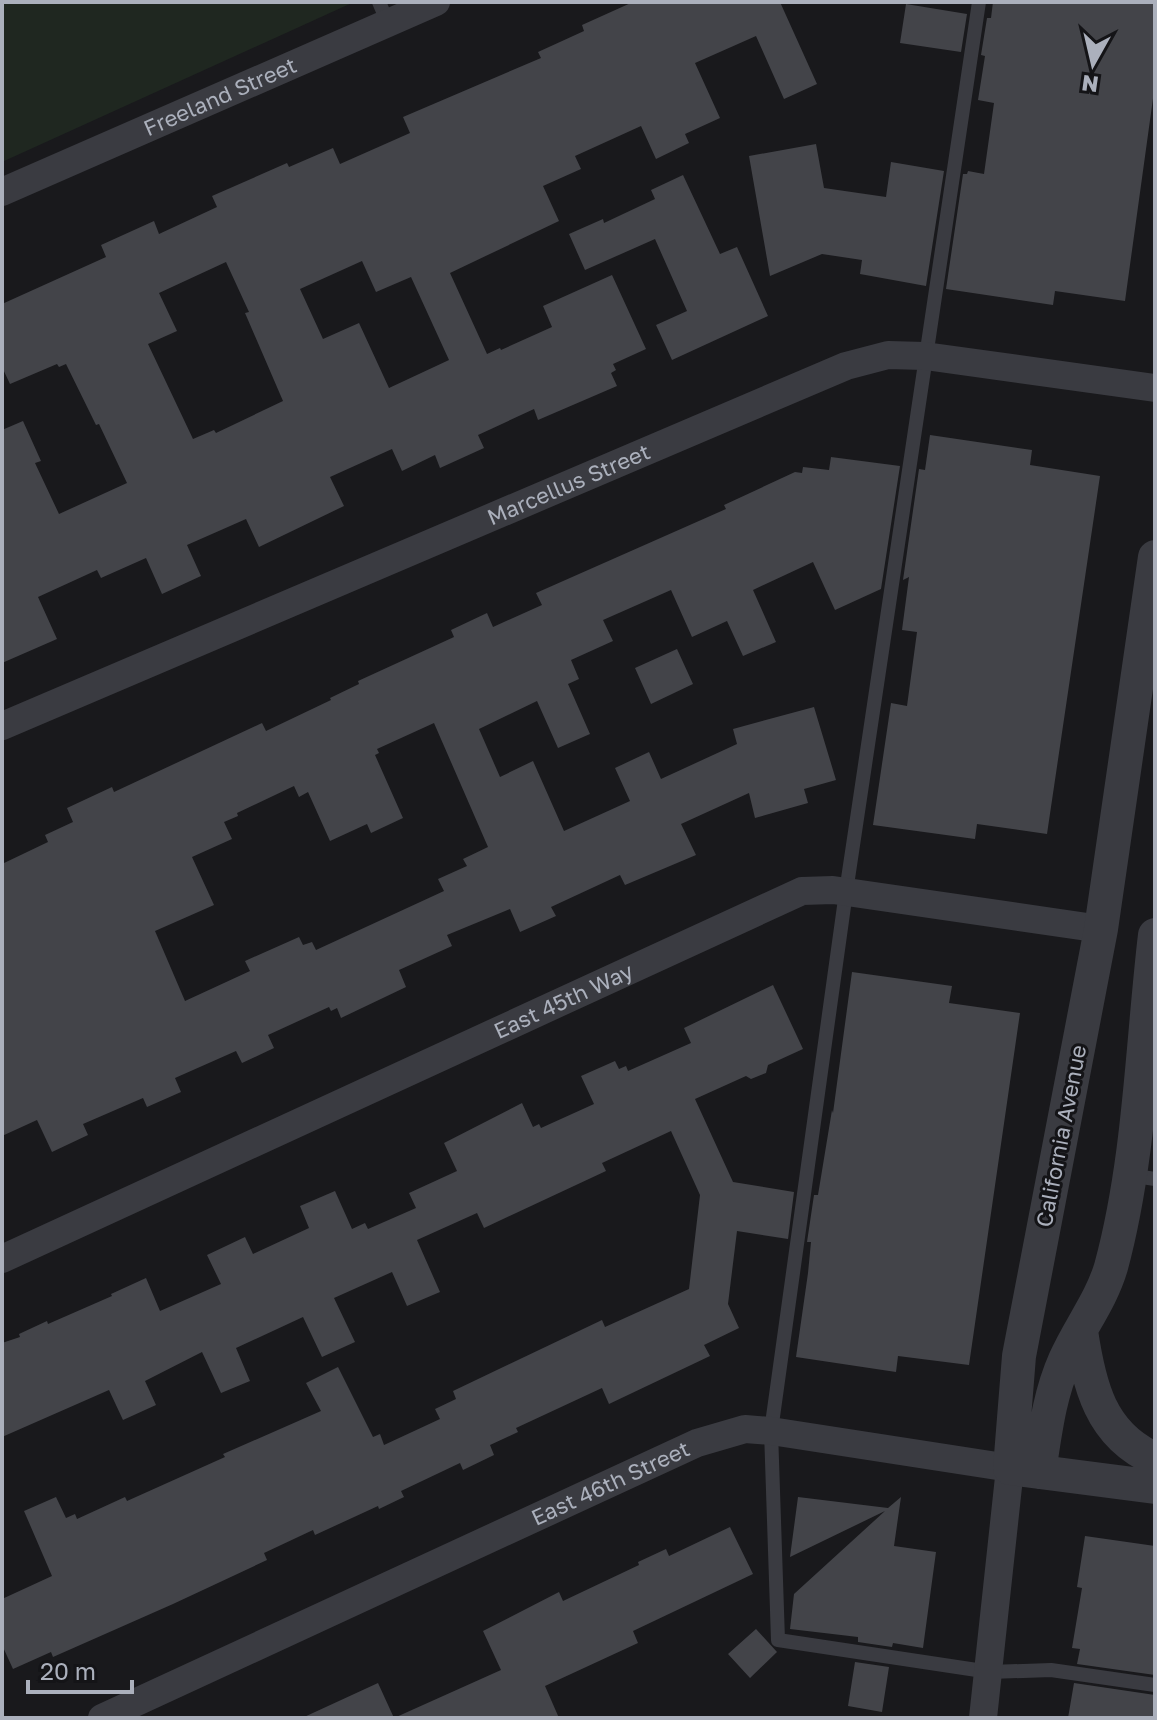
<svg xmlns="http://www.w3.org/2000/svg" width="1157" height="1720" viewBox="0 0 1157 1720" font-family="'Golos Text',sans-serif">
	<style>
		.green { fill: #1f2720 }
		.building { fill: #434449; fill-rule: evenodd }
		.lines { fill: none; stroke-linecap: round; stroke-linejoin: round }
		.service { stroke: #3a3b41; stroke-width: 14 }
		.minor { stroke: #3a3b41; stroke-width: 28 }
		.tertiary { stroke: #3a3b41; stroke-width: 34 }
		.labels { text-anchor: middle; stroke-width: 6; stroke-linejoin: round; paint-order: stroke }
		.street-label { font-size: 22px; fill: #abb0bc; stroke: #141417 }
	</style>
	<rect width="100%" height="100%" fill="#19191c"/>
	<path class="green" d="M2 2H354L2 162Z"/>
	<path class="building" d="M633 2H780L817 84 784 99 756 36 695 63 720 118 685 134 689 143 656 159 641 126 575 156 581 169 543 186 559 221 450 273 487 354 500 348 501 350 552 327 543 306 612 275 646 349 613 364 616 370 611 373 617 386 538 420 534 409 478 435 484 448 440 468 435 455 402 471 392 449 330 477 344 506 259 547 246 519 187 545 201 576 162 594 146 558 101 578 97 570 38 597 57 639 2 663V430L23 421 41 461 35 463 59 514 127 483 99 424 96 425 66 364 59 367 57 364 10 384 2 367V304L106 257 101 245 154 221 159 234 217 207 212 196 287 163 289 167 333 148 340 164 410 133 403 117 541 58 538 52 584 31 582 25ZM362 261 376 292 411 277 449 360 389 388 359 323 323 339 300 289ZM226 262 249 312 245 313 283 401 216 433 214 430 193 439 148 344 177 331 159 293Z
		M993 2H1155V84L1125 301 1055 291 1053 305 946 289 963 174H967L968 171 984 174 994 103 978 100 985 56 981 55 987 18H991Z
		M906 4 967 14 961 52 900 43Z
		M816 144 824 188 886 197 891 162 944 171 926 286 860 274 862 260 822 254 770 276 749 156Z
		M683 175 720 254 737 247 768 316 672 360 656 325 687 311 655 239 585 270 569 234 603 219 604 223 655 199 651 190Z
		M930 435 1032 450 1030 465 1100 476 1047 834 977 824 975 839 873 825 891 703 907 706 917 632 902 630 909 577 903 580 919 469 925 470Z
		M831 457 900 466 881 589 835 610 813 562 753 590 776 642 743 656 727 621 692 637 671 590 603 620 613 641 571 660 579 679 568 684 590 734 558 748 537 701 479 729 500 777 533 761 564 831 630 801 615 768 649 752 661 779 737 744 733 729 814 707 836 780 804 789 808 803 755 818 749 793 681 824 696 855 625 885 620 875 551 907 556 916 520 932 510 909 447 935 452 946 399 970 406 987 341 1018 337 1008 331 1011 329 1007 268 1035 274 1048 242 1063 236 1051 175 1078 181 1092 147 1107 143 1098 83 1124 88 1135 52 1152 37 1120 2 1136V864L48 842 45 835 73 822 67 808 112 787 114 792 262 723 266 731 331 700 330 698 359 684 358 681 454 637 451 630 487 613 493 627 542 605 536 593 726 509 724 505 795 472 802 473 803 467 829 470ZM434 723 488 847 463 859 467 866 438 879 444 891 316 950 312 942 303 945 299 937 245 961 250 971 185 1001 155 931 214 905 192 857 232 839 224 822 238 816 237 813 294 786 299 797 308 792 330 841 367 824 371 833 403 818 375 755 379 753 377 749Z
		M677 649 693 684 651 704 635 668Z
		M852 972 952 986 949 1003 1020 1013 969 1365 898 1356 896 1372 796 1357 808 1273 811 1242H807L814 1195H818L832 1110 833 1113Z
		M773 985 803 1049 768 1065 766 1073 751 1079 746 1076 695 1099 733 1182 794 1192 788 1239 737 1231 728 1304 739 1328 704 1345 710 1356 609 1404 602 1388 516 1428 518 1432 490 1445 494 1455 463 1470 460 1463 401 1491 404 1497 379 1509 378 1506 315 1535 313 1530 264 1553 267 1560 173 1604 53 1657 51 1652 13 1669 2 1645V1599L52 1576 24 1511 56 1497 66 1518 75 1514 77 1519 125 1497 127 1501 225 1457 223 1454 321 1411 306 1383 338 1367 373 1437 380 1434 384 1445 440 1419 435 1409 456 1399 453 1391 602 1320 605 1327 689 1289 700 1195 671 1131 602 1163 606 1171 484 1228 477 1213 417 1240 440 1292 407 1306 392 1272 334 1298 355 1342 322 1357 303 1317 236 1348 250 1381 221 1393 202 1352 145 1381 156 1405 123 1420 109 1390 2 1437V1343L20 1337 19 1334 47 1321 48 1324 112 1296 111 1294 146 1278 160 1311 221 1284 207 1255 245 1237 253 1254 309 1228 300 1206 335 1191 352 1229 365 1223 368 1229 416 1208 409 1193 457 1171 444 1143 522 1103 533 1127 539 1124 541 1128 594 1104 581 1076 615 1061 619 1069 626 1066 628 1071 691 1043 684 1028Z
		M798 1497 888 1508 901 1497 894 1546 936 1552 923 1648 893 1643 892 1647 858 1642V1637L790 1629 794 1594 885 1511 790 1557Z
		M730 1527 753 1574 633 1631 638 1643 545 1686 559 1718H302L378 1683 394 1718 501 1670 483 1631 559 1592 563 1601 639 1565 638 1562 666 1549 669 1556Z
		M1085 1536 1155 1546V1675L1077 1664 1080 1649 1072 1648 1082 1588 1077 1587Z
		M756 1629 777 1652 750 1678 728 1654Z
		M855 1662 889 1667 882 1712 848 1706Z
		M1074 1683 1155 1695V1718H1068Z"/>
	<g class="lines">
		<path class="service" d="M379 2 388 23
			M979 2 846 892 771 1431 778 1640 990 1672 1051 1670 1155 1685
			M1129 1175 1155 1179"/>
		<g class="minor">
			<path id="s1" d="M2 192 436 2"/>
			<path id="s2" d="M2 726 846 366 888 355 925 356 1155 388"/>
			<path id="s3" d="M2 1259 802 891 833 890 1101 929"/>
			<path id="s4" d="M102 1718 697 1443 745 1429 771 1431 1010 1468 983 1718"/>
		</g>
		<path class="tertiary" d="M1155 557 1101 929 1019 1356 1010 1468 1155 1487
			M1081 1331C1089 1385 1100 1435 1155 1459
			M1039 1472C1045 1434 1049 1396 1065 1360 1079 1328 1101 1301 1111 1267 1140 1160 1142 1045 1155 935"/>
	</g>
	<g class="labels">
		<g class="street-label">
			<text dy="8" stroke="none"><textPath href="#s1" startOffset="238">Freeland Street</textPath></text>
			<text dy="8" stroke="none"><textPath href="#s2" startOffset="616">Marcellus Street</textPath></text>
			<text dy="8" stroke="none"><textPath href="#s3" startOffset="618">East 45th Way</textPath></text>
			<text transform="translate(1061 1136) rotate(-79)" y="8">California Avenue</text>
			<text dy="8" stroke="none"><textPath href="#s4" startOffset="560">East 46th Street</textPath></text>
		</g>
	</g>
	<rect width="1157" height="1720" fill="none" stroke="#abb0bc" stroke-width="8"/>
	<g transform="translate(1093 64) rotate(188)" stroke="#141417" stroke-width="6" paint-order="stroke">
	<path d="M0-6L14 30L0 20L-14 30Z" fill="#abb0bc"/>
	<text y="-12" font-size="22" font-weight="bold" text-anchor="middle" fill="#abb0bc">N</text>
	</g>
	<path d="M28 1680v12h104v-12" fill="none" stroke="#abb0bc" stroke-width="4"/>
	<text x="40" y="1680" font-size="24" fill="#abb0bc" stroke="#141417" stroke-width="6" paint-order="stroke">20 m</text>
</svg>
